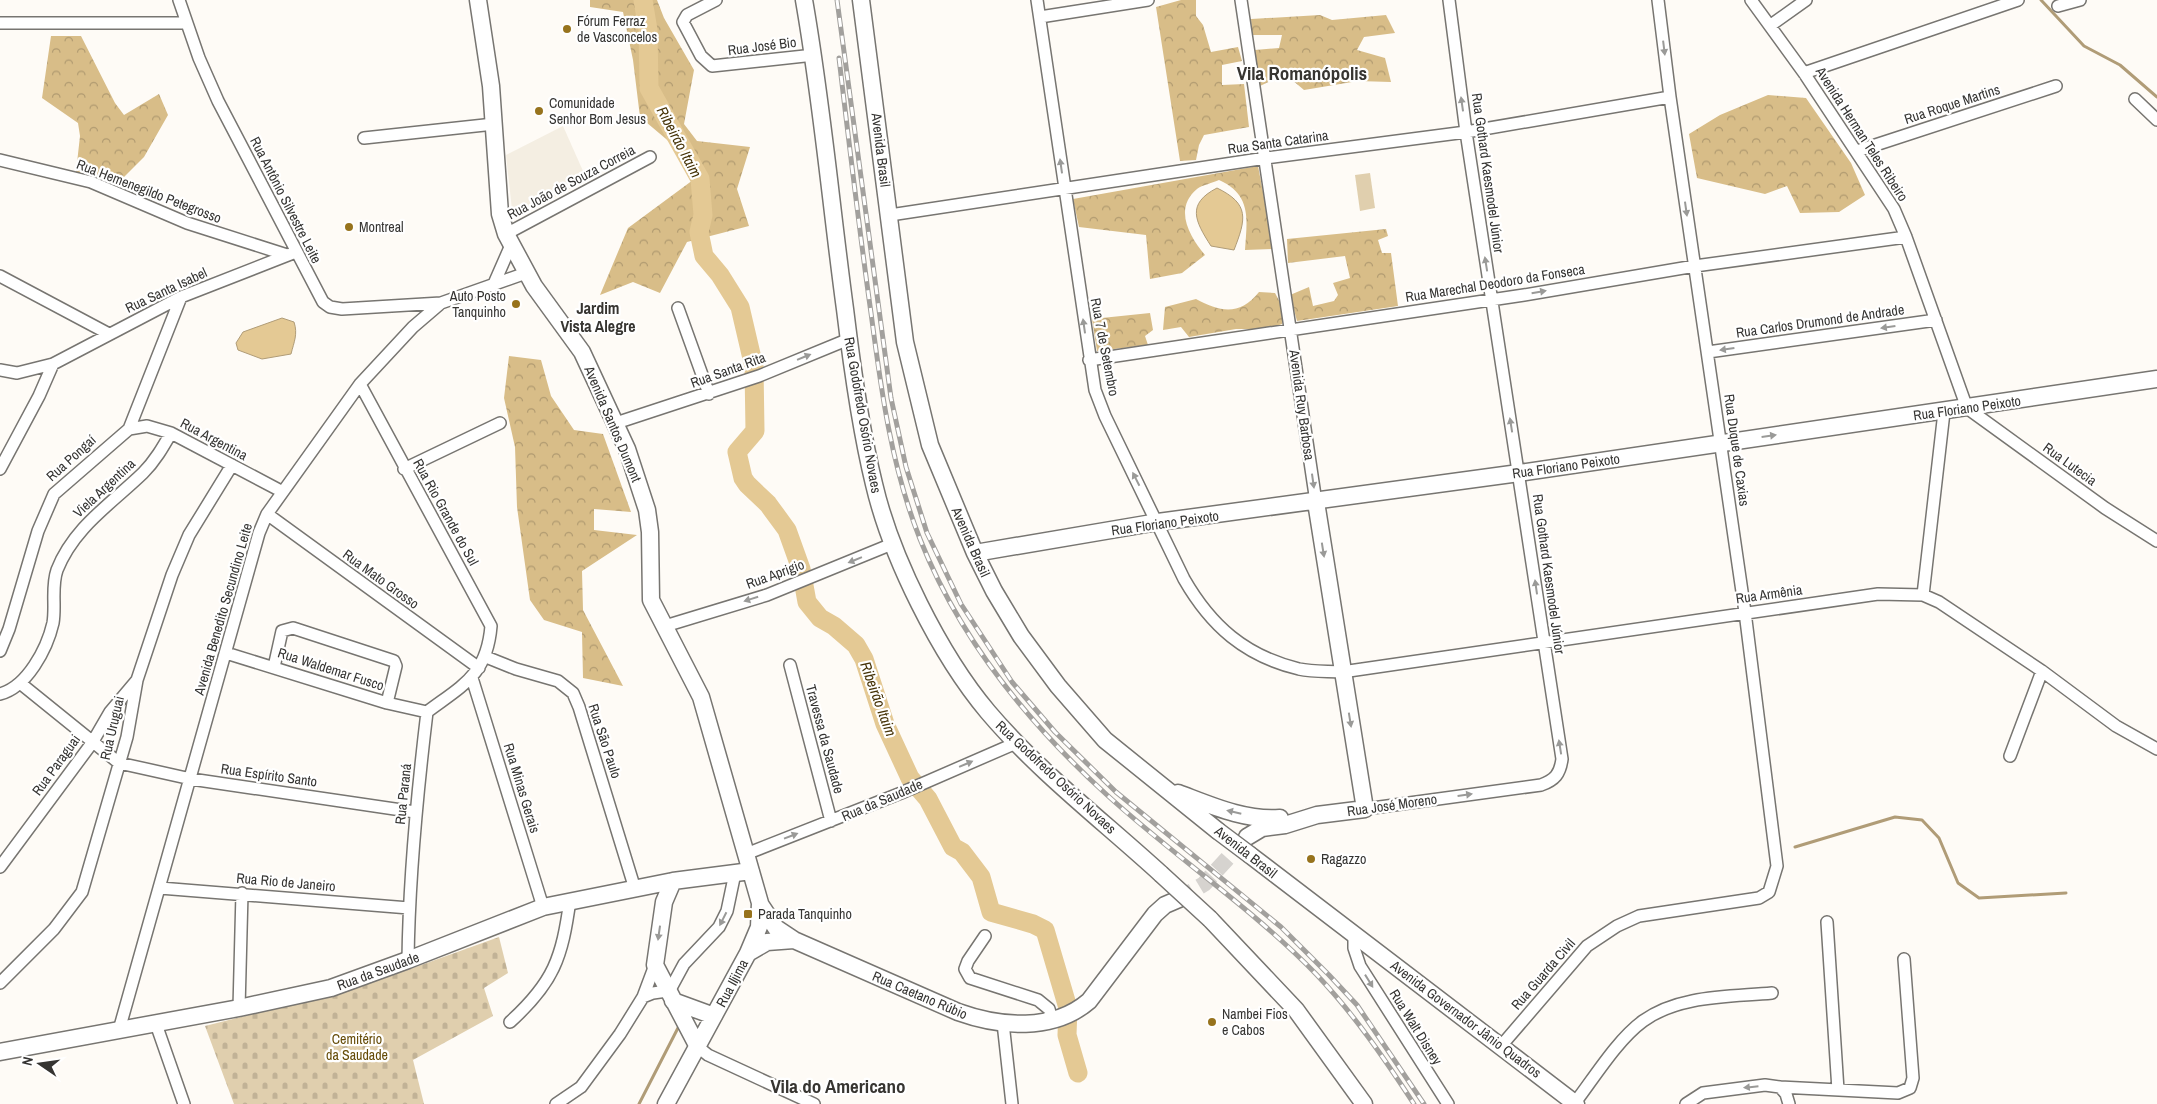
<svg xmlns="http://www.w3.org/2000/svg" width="2157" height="1104" viewBox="0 0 2157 1104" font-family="'Archivo Narrow',sans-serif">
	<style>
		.built { fill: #f4eee2 }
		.forest { fill: url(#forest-crowns) }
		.cemetery { fill: url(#cemetery-stones) }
		.garden { fill: #e0cfae }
		.water { fill: #e4c994; stroke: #b09c77 }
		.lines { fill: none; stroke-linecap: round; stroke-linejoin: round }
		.stream { stroke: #b09c77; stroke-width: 3 }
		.river { stroke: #e4c994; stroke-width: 19 }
		.secondary-tunnel { stroke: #d6d3cf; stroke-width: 16; stroke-dasharray: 16 8; stroke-linecap: butt }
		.street-casing { stroke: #777571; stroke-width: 14 }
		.secondary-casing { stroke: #777571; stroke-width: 19 }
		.street { stroke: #fff; stroke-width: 11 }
		.secondary { stroke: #fff; stroke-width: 16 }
		.rail-casing { stroke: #a2a09d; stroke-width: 5 }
		.rail { stroke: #fff; stroke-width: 3; stroke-dasharray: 9; stroke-linecap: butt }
		.secondary-bridge-casing { stroke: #777571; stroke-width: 19; stroke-linecap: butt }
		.secondary-bridge { stroke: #fff; stroke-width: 16 }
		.oneway { fill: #9a9a98 }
		.poi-dot { fill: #97731d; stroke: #fff; stroke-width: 2 }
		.labels { text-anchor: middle; stroke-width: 4.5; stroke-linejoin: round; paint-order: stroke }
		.poi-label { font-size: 14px; fill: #353432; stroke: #fff; text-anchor: start }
		.street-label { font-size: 14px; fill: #353432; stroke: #fff }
		.park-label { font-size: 14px; fill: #654b07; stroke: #fff }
		.water-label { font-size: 15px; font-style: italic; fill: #453206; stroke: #fff }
		.quarter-label { font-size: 16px; font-weight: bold; fill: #373531; stroke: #fff }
		.district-label { font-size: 19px; font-weight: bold; fill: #373531; stroke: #fff }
	</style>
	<defs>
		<pattern id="forest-crowns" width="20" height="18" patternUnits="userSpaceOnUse" patternTransform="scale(1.25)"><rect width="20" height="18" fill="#d8bd88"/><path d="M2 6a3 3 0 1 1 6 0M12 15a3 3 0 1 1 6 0" fill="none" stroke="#b09a70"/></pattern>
		<pattern id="cemetery-stones" width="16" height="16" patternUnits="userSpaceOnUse" patternTransform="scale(1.25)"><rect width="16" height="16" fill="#e0cfae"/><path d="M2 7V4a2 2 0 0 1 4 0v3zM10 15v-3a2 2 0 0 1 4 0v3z" fill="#c1b296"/></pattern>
	</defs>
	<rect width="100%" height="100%" fill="#fefbf6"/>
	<path class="built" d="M563 126 587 180 513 219 506 155Z"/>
	<path class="forest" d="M590 0H657L664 18 694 70 684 124 697 141 750 147 737 189 749 226 687 242 660 293 633 282 600 295 628 228 693 180 672 144 640 117 633 60 623 12 590 7Z
		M1181 0H1196V16L1203 25 1211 52 1238 47 1242 61 1222 65V85L1244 84 1249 127 1204 135 1199 145 1196 160 1180 161 1156 7Z
		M1320 15 1332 20 1386 15 1395 33 1364 37 1357 50 1385 58 1391 82 1358 81 1304 90 1285 74 1260 86 1255 50 1279 48 1282 35H1252L1251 19Z
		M51 36H81L115 103 124 115 159 94 168 115 144 157 120 181 76 172 80 136 78 123 42 98Z
		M1768 95 1806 98 1851 163 1865 195 1839 212 1800 213 1787 186 1765 194 1697 178 1689 134 1720 115Z
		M1258 166 1274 249 1245 250C1247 219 1252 195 1219 180 1213 183 1202 185 1197 189 1173 209 1190 237 1205 255L1182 273 1150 279 1146 235 1079 227 1073 199Z
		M1386 229 1388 236 1378 240 1382 253H1391L1398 306 1297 321 1290 295 1309 287 1313 306 1334 301 1338 295 1333 283 1350 278 1345 256 1288 263 1287 239Z
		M1259 292 1275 293 1283 308 1282 324 1268 329H1236L1189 337 1181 327 1163 330 1165 307 1196 299C1220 312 1240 316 1259 292Z
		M1150 313 1153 330 1145 336 1148 345 1097 351 1092 319Z
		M509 356 541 360 551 396 574 430 603 434 631 512 594 509V530L637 535 582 571 583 610 623 686 583 678 582 632 544 620 530 600 517 507 515 447 504 398Z"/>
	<path class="cemetery" d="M499 937 508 973 484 988 493 1016 413 1060 424 1104H234L205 1026 360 987Z"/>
	<path class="garden" d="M1370 173 1375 208 1360 211 1355 175Z"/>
	<path class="water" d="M1217 188C1250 204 1246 219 1234 250L1211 246C1195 221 1186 204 1217 188Z
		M282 318 294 322C298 334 294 342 291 354L262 359 238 350 236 343 243 332Z"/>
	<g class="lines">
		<path class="stream" d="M2041 0 2084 46 2120 65 2157 97
			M1795 847 1895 817 1922 820 1939 838 1958 883 1979 898 2066 893
			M639 1104 680 1024"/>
		<path class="river" d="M643 0 648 30 649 88 700 179 703 215 699 232 704 256 720 275 740 307 754 367 755 431 737 452 743 478 747 484 768 504 787 530 801 569 807 602 820 618 834 626 856 645 864 659 885 724 910 778 928 799 953 847 962 852 981 877 991 912 1033 924 1045 930 1068 1008 1067 1035 1078 1073"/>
		<path class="secondary-tunnel" d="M1179 899 1204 884 1247 837"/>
		<defs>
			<path id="street" d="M179 0 199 58 218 101 323 302 330 307 342 309 441 303
				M716 0 687 15 683 22 701 56 712 66 814 55
				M1037 0 1095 390 1105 416 1184 579C1211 626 1245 656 1299 669 1313 672 1328 671 1342 672L1878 594 1923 595 1939 602 2042 671 2116 726 2157 749
				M1241 0 1316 502
				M1751 0 1804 73 1894 209 1906 237 1967 408 2105 508 2157 541
				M2058 6 2080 0
				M1040 17 1148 0
				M0 23H186
				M1771 25 1806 0
				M1804 73 2018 0
				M2135 99 2157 120
				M364 138 494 124
				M1857 151 2056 86
				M0 160 91 182 187 223 287 255
				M890 215 1266 158 1466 132 1670 97
				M506 234 650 157
				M0 276 109 334
				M493 286 511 245
				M678 308 709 394
				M1708 352 1936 320
				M1089 360 1524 295 1695 266 1906 237
				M0 370 17 373 53 364 181 297 296 252
				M360 384 491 626C487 675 463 685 427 712 417 795 409 877 408 960
				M616 423 759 376 849 339
				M129 429 147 426 171 433 281 491
				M0 469 39 396 53 364
				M404 469 500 423
				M267 514 479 668
				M1923 595 1944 412
				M665 626 767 595 892 544
				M0 651 9 629 38 531 54 494 129 429 181 297
				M226 653 387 703 427 712
				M486 657 516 669 558 681 573 693 579 707 635 889
				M790 665 831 821
				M274 667 282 631 293 628 394 661 396 666 387 703
				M472 678 543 907
				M20 683 119 763 191 779 415 812
				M0 694C27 687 47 649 53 623 56 606 51 587 57 570 74 527 111 504 143 473 155 461 163 447 171 433
				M2010 756 2042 671
				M1365 809 1541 785C1555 780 1560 774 1562 759L1466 132 1449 0
				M746 854 901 793 1016 743
				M0 867 92 743 110 712 137 680
				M160 888 409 908
				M1827 922 1838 1090
				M985 936 968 961 965 969 970 978 1038 1000 1049 1009 1052 1020
				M1354 936V948L1360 966 1448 1104
				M0 983 54 929 82 892 127 737 137 680 172 575 189 535 232 465
				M643 997 653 993 667 991 671 988 684 964 719 927 727 911 735 873
				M239 1008 242 893
				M510 1022C554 982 562 958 570 900
				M1003 1023 1012 1104
				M156 1024 184 1104
				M119 1030 259 533 267 514 360 384 413 327 441 303 526 273
				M1501 1046 1587 946 1617 926 1639 916 1759 898 1769 892 1777 866 1745 612 1670 97 1658 0
				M698 1047 708 1055 814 1104
				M1780 1087 1898 1093 1910 1088 1913 1078 1904 959
				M556 1104 581 1087 620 1034 643 997 655 965
				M1574 1104C1594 1078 1617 1040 1643 1021 1679 995 1729 997 1772 993
				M1686 1104 1703 1093 1765 1085 1780 1087 1786 1094 1789 1104"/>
			<path id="secondary" d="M478 0 491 86 500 214 506 234 534 286 582 352 627 449 647 510 650 532 651 600 701 697 760 903 759 927 748 953 666 1104
				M804 0C822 102 831 206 845 309 852 367 860 427 874 484 891 557 940 655 988 712 1039 772 1103 821 1161 874
				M861 0 905 342 930 445 975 553 994 591 1021 636 1058 686 1105 740 1218 831
				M975 553 1158 522 1519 473 2157 379
				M1178 793C1210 805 1245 821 1280 818
				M1247 837 1262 828 1285 825 1317 815 1365 809 1316 502
				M1250 855 1576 1104
				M673 881 664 902 655 965 698 1047
				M760 904 776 928 794 940 958 1012C1000 1027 1053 1032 1089 1001L1155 914 1165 905 1179 899
				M1210 919 1296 1010 1364 1104
				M748 953 767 942 794 940
				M673 1001 714 1016
				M0 1052 239 1008 331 988 408 960 543 907 673 881 751 871"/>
		</defs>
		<use href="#street" class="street-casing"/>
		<use href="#secondary" class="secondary-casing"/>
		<use href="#street" class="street"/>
		<use href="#secondary" class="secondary"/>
		<defs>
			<path id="rail" d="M837 0 891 398 906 467 927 533 961 604 1012 682 1055 732 1116 792 1281 927 1329 975 1357 1005 1424 1104
				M839 58C849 143 859 228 871 313 881 389 891 466 920 539 959 638 1028 723 1107 795 1175 857 1252 908 1316 974 1354 1014 1384 1058 1414 1104"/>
		</defs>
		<use href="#rail" class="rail-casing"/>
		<use href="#rail" class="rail"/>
		<defs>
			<path id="secondary-bridge" d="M1218 831 1250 855
				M1161 874 1210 919"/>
		</defs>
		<use href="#secondary-bridge" class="secondary-bridge-casing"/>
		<use href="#secondary-bridge" class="secondary-bridge"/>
	</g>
	<defs><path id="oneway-solid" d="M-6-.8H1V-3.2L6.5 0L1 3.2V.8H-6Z" transform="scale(1.25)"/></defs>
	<g class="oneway">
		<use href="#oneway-solid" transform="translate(1664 48) rotate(83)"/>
		<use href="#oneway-solid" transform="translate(1462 104) rotate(-98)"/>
		<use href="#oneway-solid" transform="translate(1061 166) rotate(-98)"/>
		<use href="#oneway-solid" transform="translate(1686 209) rotate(82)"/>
		<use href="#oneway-solid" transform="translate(1486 264) rotate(-99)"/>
		<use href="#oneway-solid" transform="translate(1539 292) rotate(-10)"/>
		<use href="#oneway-solid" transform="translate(1084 326) rotate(-98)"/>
		<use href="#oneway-solid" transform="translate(1888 327) rotate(172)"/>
		<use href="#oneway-solid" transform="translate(1727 349) rotate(172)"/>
		<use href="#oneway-solid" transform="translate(804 357) rotate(-22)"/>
		<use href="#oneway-solid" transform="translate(1511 425) rotate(-99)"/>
		<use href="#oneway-solid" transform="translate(1769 436) rotate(-8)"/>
		<use href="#oneway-solid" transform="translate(1136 479) rotate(-117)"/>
		<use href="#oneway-solid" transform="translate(1313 481) rotate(82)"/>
		<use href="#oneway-solid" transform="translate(1323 550) rotate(81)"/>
		<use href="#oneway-solid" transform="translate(855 560) rotate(158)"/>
		<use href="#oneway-solid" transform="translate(1536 587) rotate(-98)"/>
		<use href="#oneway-solid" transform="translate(751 599) rotate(163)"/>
		<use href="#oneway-solid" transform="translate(1350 720) rotate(81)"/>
		<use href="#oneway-solid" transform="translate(1560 747) rotate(-99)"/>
		<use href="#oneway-solid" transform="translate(966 764) rotate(-23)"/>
		<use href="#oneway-solid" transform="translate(1465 795) rotate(-8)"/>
		<use href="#oneway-solid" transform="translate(1234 812) rotate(-167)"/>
		<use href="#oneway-solid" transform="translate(791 836) rotate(-21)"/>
		<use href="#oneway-solid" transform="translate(723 919) rotate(117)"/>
		<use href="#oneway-solid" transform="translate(659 933) rotate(98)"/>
		<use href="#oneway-solid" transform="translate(1369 981) rotate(58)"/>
		<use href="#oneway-solid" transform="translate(1751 1087) rotate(174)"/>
	</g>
	<g class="poi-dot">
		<circle cx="567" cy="29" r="5"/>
		<circle cx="539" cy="111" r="5"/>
		<circle cx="349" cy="227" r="5"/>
		<circle cx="516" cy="304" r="5"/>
		<circle cx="1311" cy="859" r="5"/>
		<rect x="743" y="909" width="10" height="10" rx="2.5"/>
		<circle cx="1212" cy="1022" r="5"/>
	</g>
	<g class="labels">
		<g class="poi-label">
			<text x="577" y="26">Fórum Ferraz<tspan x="577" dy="16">de Vasconcelos</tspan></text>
			<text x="549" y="108">Comunidade<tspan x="549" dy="16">Senhor Bom Jesus</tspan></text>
			<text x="359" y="232">Montreal</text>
			<text x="506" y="301" text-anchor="end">Auto Posto<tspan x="506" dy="16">Tanquinho</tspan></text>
			<text x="1321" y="864">Ragazzo</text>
			<text x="758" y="919">Parada Tanquinho</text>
			<text x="1222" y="1019">Nambei Fios<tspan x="1222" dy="16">e Cabos</tspan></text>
		</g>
		<g class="street-label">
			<text transform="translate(762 46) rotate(-7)" y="5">Rua José Bio</text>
			<text transform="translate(1952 104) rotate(-18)" y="5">Rua Roque Martins</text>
			<text transform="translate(1862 134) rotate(57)" y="5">Avenida Herman Teles Ribeiro</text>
			<text transform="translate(1278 142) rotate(-8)" y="5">Rua Santa Catarina</text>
			<text transform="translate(881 150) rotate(83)" y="5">Avenida Brasil</text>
			<text transform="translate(1488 173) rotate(82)" y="5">Rua Gothard Kaesmodel Júnior</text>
			<text transform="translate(571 182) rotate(-28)" y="5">Rua João de Souza Correia</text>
			<text transform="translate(149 191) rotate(21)" y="5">Rua Hemenegildo Petegrosso</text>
			<text transform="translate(286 200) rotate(63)" y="5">Rua Antônio Silvestre Leite</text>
			<text transform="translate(1495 283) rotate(-9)" y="5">Rua Marechal Deodoro da Fonseca</text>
			<text transform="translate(166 290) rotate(-25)" y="5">Rua Santa Isabel</text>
			<text transform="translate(1820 321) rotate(-8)" y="5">Rua Carlos Drumond de Andrade</text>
			<text transform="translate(1105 347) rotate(79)" y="5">Rua 7 de Setembro</text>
			<text transform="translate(728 370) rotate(-20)" y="5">Rua Santa Rita</text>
			<text transform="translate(1302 405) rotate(82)" y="5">Avenida Ruy Barbosa</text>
			<text transform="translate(1967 408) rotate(-8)" y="5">Rua Floriano Peixoto</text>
			<text transform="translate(863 415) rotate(80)" y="5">Rua Godofredo Osório Novaes</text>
			<text transform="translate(613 424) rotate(67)" y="5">Avenida Santos Dumont</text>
			<text transform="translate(214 439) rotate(28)" y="5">Rua Argentina</text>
			<text transform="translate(1737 450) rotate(82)" y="5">Rua Duque de Caxias</text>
			<text transform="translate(71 458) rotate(-42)" y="5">Rua Pongaí</text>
			<text transform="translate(2070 464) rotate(36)" y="5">Rua Lutecia</text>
			<text transform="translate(1566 466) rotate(-8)" y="5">Rua Floriano Peixoto</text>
			<text transform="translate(104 488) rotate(-43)" y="5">Viela Argentina</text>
			<text transform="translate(446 512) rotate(61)" y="5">Rua Rio Grande do Sul</text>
			<text transform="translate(1165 523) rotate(-8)" y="5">Rua Floriano Peixoto</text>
			<text transform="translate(971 542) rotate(66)" y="5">Avenida Brasil</text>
			<text transform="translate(775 574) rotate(-20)" y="5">Rua Aprigio</text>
			<text transform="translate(1549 574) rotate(82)" y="5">Rua Gothard Kaesmodel Júnior</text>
			<text transform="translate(381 579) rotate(36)" y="5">Rua Mato Grosso</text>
			<text transform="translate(1769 594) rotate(-8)" y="5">Rua Armênia</text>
			<text transform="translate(223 609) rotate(-74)" y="5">Avenida Benedito Secundino Leite</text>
			<text transform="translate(331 669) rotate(18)" y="5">Rua Waldemar Fusco</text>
			<text transform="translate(112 728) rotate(-77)" y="5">Rua Uruguai</text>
			<text transform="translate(825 739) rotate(75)" y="5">Travessa da Saudade</text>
			<text transform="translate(605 741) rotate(72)" y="5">Rua São Paulo</text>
			<text transform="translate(56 765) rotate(-54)" y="5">Rua Paraguai</text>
			<text transform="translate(269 775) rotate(8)" y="5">Rua Espírito Santo</text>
			<text transform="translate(1056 777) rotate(43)" y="5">Rua Godofredo Osório Novaes</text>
			<text transform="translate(522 788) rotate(73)" y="5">Rua Minas Gerais</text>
			<text transform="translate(403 794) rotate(-84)" y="5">Rua Paraná</text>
			<text transform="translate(882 800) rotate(-23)" y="5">Rua da Saudade</text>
			<text transform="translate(1392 805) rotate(-8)" y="5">Rua José Moreno</text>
			<text transform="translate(1246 852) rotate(38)" y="5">Avenida Brasil</text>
			<text transform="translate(286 882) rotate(5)" y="5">Rua Rio de Janeiro</text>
			<text transform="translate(378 971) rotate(-20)" y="5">Rua da Saudade</text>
			<text transform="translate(1543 974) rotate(-49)" y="5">Rua Guarda Civil</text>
			<text transform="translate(732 983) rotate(-62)" y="5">Rua Iljima</text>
			<text transform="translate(920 995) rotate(23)" y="5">Rua Caetano Rúbio</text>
			<text transform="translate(1466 1019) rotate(37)" y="5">Avenida Governador Jânio Quadros</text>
			<text transform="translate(1416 1027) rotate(58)" y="5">Rua Walt Disney</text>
		</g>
		<g class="park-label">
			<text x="357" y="1044">Cemitério<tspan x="357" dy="16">da Saudade</tspan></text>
		</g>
		<g class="water-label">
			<text transform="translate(679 142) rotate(62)" y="5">Ribeirão Itaim</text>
			<text transform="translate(878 699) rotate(70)" y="5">Ribeirão Itaim</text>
		</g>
		<g class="quarter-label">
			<text x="598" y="314">Jardim<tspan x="598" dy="18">Vista Alegre</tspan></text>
		</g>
		<g class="district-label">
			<text x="1302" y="80">Vila Romanópolis</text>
			<text x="838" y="1093">Vila do Americano</text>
		</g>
	</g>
	<g transform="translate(40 1064) rotate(283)" stroke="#ffffff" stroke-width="4" paint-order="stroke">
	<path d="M0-4L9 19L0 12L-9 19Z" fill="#353432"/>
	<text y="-8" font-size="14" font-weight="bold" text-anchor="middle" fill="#353432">N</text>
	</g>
</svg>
